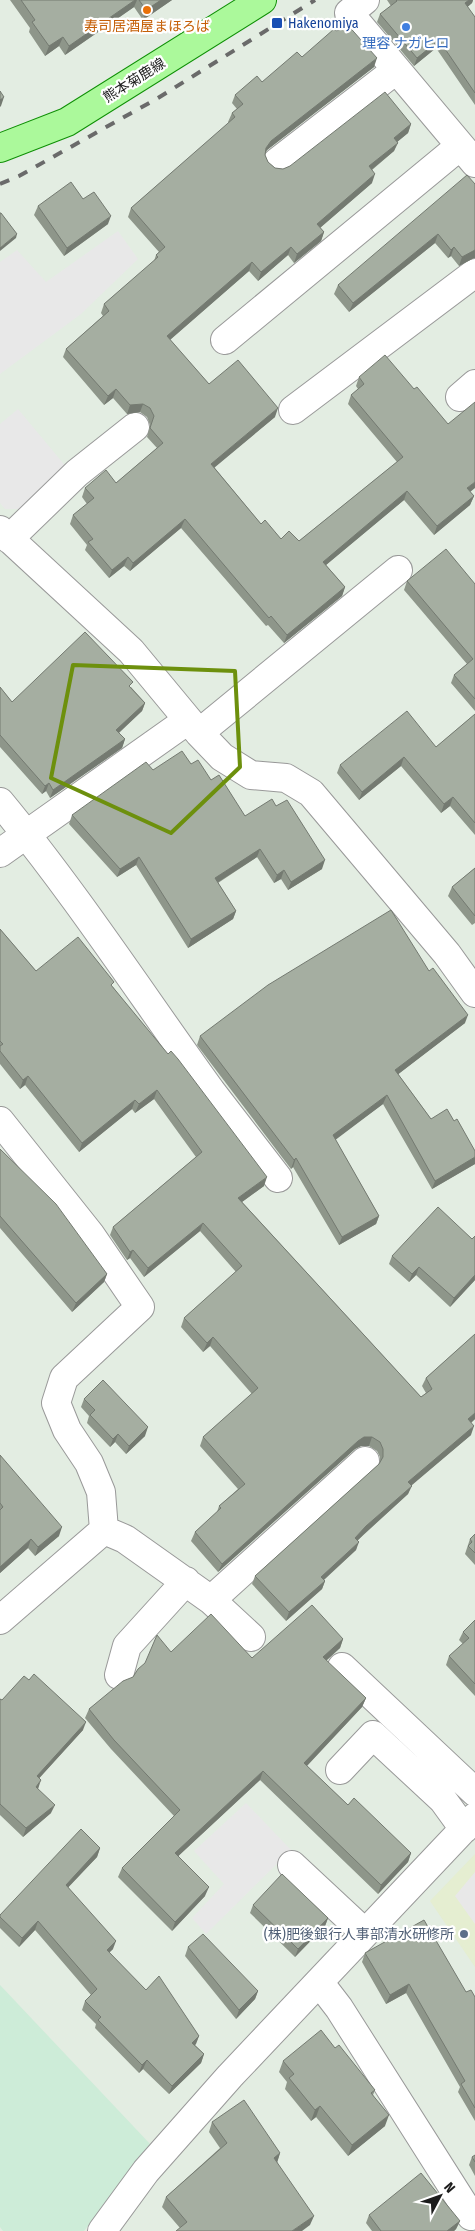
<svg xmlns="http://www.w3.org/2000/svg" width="475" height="2231" viewBox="0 0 475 2231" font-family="'Fira Sans Condensed','Noto Sans JP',sans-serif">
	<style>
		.commercial { fill: #e5eed1 }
		.farmland { fill: #cdecd8 }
		.parking { fill: #e8e8e8 }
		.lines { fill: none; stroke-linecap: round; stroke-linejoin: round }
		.minor-casing { stroke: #999; stroke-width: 30 }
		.major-casing { stroke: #0e8f05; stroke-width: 30 }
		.minor { stroke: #fff; stroke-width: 28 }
		.major { stroke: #abf99b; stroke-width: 28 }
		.rail { stroke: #6a6a6a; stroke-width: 4; stroke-dasharray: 10 10; stroke-linecap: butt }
		.wall { fill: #8e968a }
		.shaded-wall { fill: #747a71 }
		.building { fill: #a5aea1; stroke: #747a71 }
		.marked { fill: none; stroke: #6d900d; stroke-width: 4; stroke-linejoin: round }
		.food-dot { fill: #e8710a; stroke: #fff; stroke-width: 2 }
		.transit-dot { fill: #1a4fb4; stroke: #fff; stroke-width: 2 }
		.shop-dot { fill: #3f7fe0; stroke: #fff; stroke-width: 2 }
		.service-dot { fill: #5c6f8a; stroke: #fff; stroke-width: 2 }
		.labels { text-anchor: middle; stroke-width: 4.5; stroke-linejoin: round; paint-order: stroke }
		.transit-label { font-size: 14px; fill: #164399; stroke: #fff; text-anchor: start }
		.food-label { font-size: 14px; fill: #c56008; stroke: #fff }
		.shop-label { font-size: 14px; fill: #366cbe; stroke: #fff }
		.street-label { font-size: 14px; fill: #1c1c1c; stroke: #fff }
		.service-label { font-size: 14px; fill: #4e5e75; stroke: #fff; text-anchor: end }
	</style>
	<rect width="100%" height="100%" fill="#e3ede2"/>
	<path class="commercial" d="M475 1854V1967L430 1901Z"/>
	<path class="farmland" d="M0 1985 151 2145 84 2231H3L0 2227Z"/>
	<path class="parking" d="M118 231 138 259 81 314 0 374V262L17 250 46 282Z
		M18 409 68 469 24 509H5L0 503V424Z
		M246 1803 291 1850 206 1934 192 1918 224 1884 194 1851Z
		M475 1872V1924L455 1896Z"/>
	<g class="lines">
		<defs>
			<path id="minor" d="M365 0 349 13 475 163
				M277 162 396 70
				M225 340 460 146
				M460 397 475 384
				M293 410 475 273
				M0 530 131 651 199 733 222 757 251 775 286 778 311 793 447 954 475 993
				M9 539 77 473 135 427
				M199 733 398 570
				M0 802C76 894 141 994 211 1091 233 1120 256 1149 278 1178
				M0 853 188 720
				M0 1121 90 1234 140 1307 64 1378 56 1403 67 1430 89 1463 101 1492 104 1530 0 1620
				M104 1530 125 1539 211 1600
				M251 1637 211 1600 365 1461
				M342 1667 475 1792
				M119 1675 127 1646 186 1581
				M340 1770 373 1735 443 1800 464 1829
				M292 1865 365 1933
				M319 1982 339 2008 471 2216
				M102 2231 146 2171 230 2076 475 1817"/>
			<path id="major" d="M0 148 67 122 262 0"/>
		</defs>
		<use href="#minor" class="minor-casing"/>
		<use href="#major" class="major-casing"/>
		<use href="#minor" class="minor"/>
		<use href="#major" class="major"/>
		<path class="rail" d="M0 184 19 176 158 98 315 0"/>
	</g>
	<path class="wall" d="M10 0H172L143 20 134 7 65 55 59 46 45 56 29 32 30 28Z
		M387 0H473L472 3 467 7 475 17V105L436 48 414 66 377 22 380 14 391 6Z
		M302 57 374 67 267 150 265 155 268 162 275 168 283 169 411 124 408 133 397 142 394 151 372 170V183L320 228 324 232 321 241 294 263 288 255 258 281 249 271 170 340 209 384 275 417 214 467 261 524 281 539 299 541 397 462 348 404 351 395 358 389 356 386 359 377 474 496 470 505 434 535 404 500 326 565 345 587 342 596 284 643 268 625 266 626 181 528 130 571 124 566 109 578 85 550 87 545 70 524 73 515 87 504 82 497 85 488 116 483 157 448 147 437 150 425 147 417 140 412 127 414 113 398 104 405 63 357 66 349 103 316 101 313 104 304 154 261 156 255 159 252 128 217 131 208 229 123 228 122 232 113 237 109 232 103 235 95 262 82Z
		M475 184V258H474L459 266 451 256 448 258 435 243 349 312 334 294 338 285Z
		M83 199 108 224 64 256 34 215 38 206Z
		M407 581 475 584V711L451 683 454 675 467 664 404 590Z
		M0 687 12 702 131 687 145 703 142 711 119 733 125 739 122 748 50 798 46 791 42 794 0 747Z
		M475 714V835L450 806 441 813 401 766 359 800 337 773 340 765 436 747Z
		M191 764 211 780 245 816 276 806 322 869 288 890 281 879 274 883 257 857 218 883 236 911 233 919 188 948 136 865 117 877 69 824 72 815 153 770Z
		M475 868V923L472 925 448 896 452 887Z
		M0 929 36 971 113 987 264 1186 242 1202 421 1397 426 1393 422 1386 426 1378 475 1334V1419L471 1423V1435L411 1485 408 1494 358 1540 356 1550 324 1580 325 1581 322 1589 286 1621 252 1584 255 1576 379 1464 380 1462V1457L377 1451 369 1446H361L355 1449 218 1572 191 1541 195 1532 217 1512 219 1506 238 1489 200 1446 203 1437 252 1394 210 1346 203 1352 181 1327 184 1318 236 1272 200 1231 144 1277 130 1258 127 1260 110 1235 113 1227 196 1157 154 1099 135 1113 132 1109 79 1152 25 1085 20 1089 0 1064Z
		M429 971 465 1023 398 1074 431 1119 475 1164 432 1189 383 1104 335 1139 379 1216 376 1224 339 1245 293 1167 291 1169 197 1045 200 1036Z
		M0 1149 107 1274 104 1282 72 1312 0 1228Z
		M475 1236V1280L450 1307 416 1275 409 1282 389 1264 392 1256 472 1239Z
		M84 1399 145 1436 126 1454 115 1442 110 1447 87 1423 89 1416 81 1407Z
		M0 1455 59 1536 35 1556 28 1548 0 1573Z
		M475 1534V1565L465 1554 470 1539Z
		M475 1620V1696L446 1665 449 1656 463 1644 459 1640 463 1632Z
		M343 1639 340 1648 326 1661 366 1698 362 1707 307 1766 348 1805 411 1853 408 1862 378 1894 260 1780 178 1856 205 1896 172 1931 118 1877 122 1868 174 1816 111 1749 85 1718 89 1709 133 1677 171 1652 252 1658Z
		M0 1699 83 1730 39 1778 38 1789 51 1813 23 1837 0 1815Z
		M100 1848 97 1857 68 1887 113 1949 109 1953 146 1990 199 2036 195 2045 204 2054 201 2063 169 2094 143 2069 139 2073 95 2028 96 2024 82 2010 85 2001 91 1995 35 1930 19 1947 0 1928V1915Z
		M253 1905 328 1918 325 1926 295 1957 250 1913Z
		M188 1947 258 1991 255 1999 236 2019 185 1956Z
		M365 1953 466 1992 475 1997V2121L458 2092 460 2087 406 1993 386 2004 362 1962Z
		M335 2048 375 2090 373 2095 385 2126 348 2156 316 2117 311 2121 285 2089 287 2082 279 2072 283 2061Z
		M212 2122 280 2153 277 2162 310 2225 180 2228 162 2207 166 2197 220 2148 209 2132Z
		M475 2155V2176L469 2165 472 2157Z
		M369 2215 460 2221 456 2229 454 2231H372L366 2223Z"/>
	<path class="shaded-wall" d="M135 0H137L134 7 65 55 69 46Z
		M161 0H172L143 20 146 10Z
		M469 0H473L472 3 462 12 465 3Z
		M63 37 59 46 45 56 49 46Z
		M439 40 436 48 414 66 417 58Z
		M377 58 374 67 267 150 262 157 266 148 271 141Z
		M4 97 1 106 0 107V100Z
		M411 124 408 133 391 147 394 138Z
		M398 143 394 151 365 175 369 166Z
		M375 174 372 183 314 233 317 224Z
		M111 216 108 224 64 256 67 248Z
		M324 232 321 241 294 263 297 254Z
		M17 234 16 238 0 251V248Z
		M438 234 435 243 349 312 353 303Z
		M291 247 288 255 258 281 261 272Z
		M454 247 451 256 448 258 451 250Z
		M475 250V258H474L459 266 462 257Z
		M252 262 249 271 164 345 167 336Z
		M116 389 113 398 104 405 108 396Z
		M143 404 140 412 127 414 130 405Z
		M278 408 275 417 208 473 211 464Z
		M475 482V488L464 497 467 488Z
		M407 491 404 500 320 570 323 562Z
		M474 496 470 505 434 535 437 526Z
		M185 519 181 528 130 571 133 563Z
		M128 557 124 566 109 578 112 570Z
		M345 587 342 596 284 643 287 635Z
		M145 703 142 711 113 738 116 730Z
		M125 739 122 748 50 798 53 790Z
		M404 757 401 766 359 800 362 792Z
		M49 783 46 791 42 794 45 786Z
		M453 797 450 806 441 813 444 804Z
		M260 849 257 857 212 886 215 878Z
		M139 857 136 865 117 877 120 869Z
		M325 860 322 869 288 890 291 882Z
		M284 870 281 879 274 883 277 875Z
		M236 911 233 919 188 948 191 939Z
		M468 1015 465 1023 392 1079 395 1070Z
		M28 1076 25 1085 20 1089 23 1080Z
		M157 1090 154 1099 135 1113 139 1104Z
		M387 1095 383 1104 330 1144 333 1135Z
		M135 1100 132 1109 79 1152 82 1143Z
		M475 1157V1164L432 1189 435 1181Z
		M296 1158 293 1167 291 1169 294 1160Z
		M267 1177 264 1186 235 1207 238 1198Z
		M379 1216 376 1224 339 1245 342 1237Z
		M203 1223 200 1231 144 1277 148 1268Z
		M133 1250 130 1258 127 1260 130 1252Z
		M419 1267 416 1275 409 1282 412 1274Z
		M107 1274 104 1282 72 1312 76 1303Z
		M475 1275V1280L450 1307 454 1298Z
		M213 1337 210 1346 203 1352 207 1343Z
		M475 1413V1419L465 1428 468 1419Z
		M474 1426 471 1435 405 1491 408 1482Z
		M148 1427 145 1436 126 1454 129 1446Z
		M118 1434 115 1442 110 1447 113 1439Z
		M364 1437H372L369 1446H361L355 1449 218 1572 222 1564 358 1441Z
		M412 1486 408 1494 363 1535 352 1546 355 1538 366 1526Z
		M62 1527 59 1536 35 1556 38 1547Z
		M31 1539 28 1548 0 1573V1567Z
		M359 1542 356 1550 318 1585 321 1577Z
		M325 1581 322 1589 286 1621 289 1612Z
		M343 1639 340 1648 320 1666 323 1657Z
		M366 1698 362 1707 301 1772 304 1763Z
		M86 1722 83 1730 34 1784 37 1776Z
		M263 1771 260 1780 172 1862 175 1853Z
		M41 1780 38 1789 36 1787Z
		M55 1805 51 1813 23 1837 26 1828Z
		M100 1848 97 1857 63 1893 66 1885Z
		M411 1853 408 1862 378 1894 381 1885Z
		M209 1887 205 1896 172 1931 175 1922Z
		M328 1918 325 1926 295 1957 298 1949Z
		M38 1921 35 1930 19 1947 22 1938Z
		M116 1941 113 1949 103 1958 107 1950Z
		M409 1984 406 1993 386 2004 390 1995Z
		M258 1991 255 1999 236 2019 239 2010Z
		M199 2036 196 2044 189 2051 192 2043Z
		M204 2054 201 2063 169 2094 172 2086Z
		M147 2060 143 2069 139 2073 142 2065Z
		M320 2106 316 2117 311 2121 315 2110Z
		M389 2115 385 2126 348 2156 352 2145Z
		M280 2153 277 2163 274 2158Z
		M314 2216 310 2225 302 2231H292Z
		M460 2221 456 2229 454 2231H447Z"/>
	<path class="building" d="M21 0H135L69 46 63 37 49 46 32 22 35 20Z
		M139 0H161L146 10Z
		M396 0H469L465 3 475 17V93L439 40 417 58 380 14 397 1Z
		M346 23 377 58 271 141 266 148 265 155 268 162 275 168 283 169 290 166 385 92 411 124 394 138 398 143 369 166 375 174 317 224 324 232 297 254 291 247 261 272 252 262 167 336 209 384 238 360 278 408 211 464 261 524 265 520 281 539 289 531 299 541 403 457 351 395 364 384 359 377 385 355 414 389 417 387 448 424 475 402V482L467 488 474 496 437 526 407 491 323 562 345 587 287 635 271 616 269 618 185 519 133 563 128 557 112 570 88 542 93 539 73 515 94 498 85 488 106 470 116 483 163 443 150 428 154 416 150 408 143 404 130 405 116 389 108 396 66 349 109 311 104 304 158 257 156 255 165 247 131 208 235 117 232 113 243 104 235 95 257 76 262 82 297 52 302 57 334 29 337 31Z
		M0 91 4 97 0 100Z
		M467 175 475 184V250L462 257 454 247 451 250 438 234 353 303 338 285Z
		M71 182 83 199 94 192 111 216 67 248 38 206Z
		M0 213H1L17 234 0 248Z
		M446 549 475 584V699L454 675 473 659 407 581Z
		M85 632 133 682 129 686 145 703 116 730 125 739 53 790 49 783 45 786 0 735V687L12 702Z
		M407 711 436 747 475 714V823L453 797 444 804 404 757 362 792 340 765Z
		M182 751 191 764 198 760 211 780 219 775 245 816 272 799 276 806 287 800 325 860 291 882 284 870 277 875 260 849 215 878 236 911 191 939 139 857 120 869 72 815 146 762 153 770Z
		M475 868V916L452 887Z
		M391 910 429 971 433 968 468 1015 395 1070 431 1119 447 1109 454 1121 457 1119 475 1151V1157L435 1181 387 1095 333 1135 379 1216 342 1237 296 1158 294 1160 200 1036 268 985Z
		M0 929 36 971 78 937 114 982 111 985 168 1054 171 1051 178 1059 267 1177 238 1198 421 1397 432 1389 426 1378 475 1334V1413L468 1419 474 1426 408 1482 412 1486 366 1526 355 1538 359 1542 321 1577 325 1581 289 1612 255 1576 379 1464 383 1457V1449L380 1442 372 1437H364L358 1441 222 1564 195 1532 221 1508 219 1506 245 1484 203 1437 258 1388 213 1337 207 1343 184 1318 242 1266 203 1223 148 1268 133 1250 130 1252 113 1227 202 1152 157 1090 139 1104 135 1100 82 1143 28 1076 23 1080 0 1051V1046L3 1044 0 1041Z
		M0 1149 56 1204 107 1274 76 1303 0 1216Z
		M438 1207 472 1239 475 1236V1275L454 1298 419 1267 412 1274 392 1256Z
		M103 1380 148 1427 129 1446 118 1434 113 1439 90 1415 95 1410 84 1399Z
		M0 1455 62 1527 38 1547 31 1539 0 1567V1510L3 1507 0 1503Z
		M475 1534V1553L468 1546 472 1542 470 1539Z
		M312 1605 343 1639 323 1657 366 1698 304 1763 348 1805 354 1798 411 1853 381 1885 263 1771 175 1853 209 1887 175 1922 122 1868 180 1810 114 1740 89 1709 123 1681 133 1677 138 1669 145 1663 157 1635 171 1652 211 1614 252 1658Z
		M475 1620V1684L449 1656 469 1638 463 1632Z
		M34 1674 86 1722 37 1776 41 1780 36 1787 55 1805 26 1828 0 1804V1699L2 1700 24 1676 29 1680Z
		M81 1829 100 1848 66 1885 116 1941 107 1950 146 1990 159 1976 199 2036 192 2043 204 2054 172 2086 147 2060 142 2065 98 2020 101 2017 85 2001 97 1989 38 1921 22 1938 0 1917V1915Z
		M282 1874 328 1918 298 1949 253 1905Z
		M424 1920 466 1992 471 1990 475 1997V2108L461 2084 465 2081 409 1984 390 1995 365 1953Z
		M203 1934 258 1991 239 2010 188 1947Z
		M321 2030 335 2048 339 2045 375 2090 371 2093 389 2115 352 2145 320 2106 315 2110 289 2078 294 2074 283 2061Z
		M244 2100 280 2153 274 2158 314 2216 292 2231H176L187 2222 166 2197 227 2143 212 2122Z
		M475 2155V2162L472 2157Z
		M421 2173 460 2221 447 2231H381L369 2215Z"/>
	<path class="marked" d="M73 665 235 671 240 767 171 833 51 778Z"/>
	<circle class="food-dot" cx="147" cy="10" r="5"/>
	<rect class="transit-dot" x="271" y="17" width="12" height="12" rx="2.5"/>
	<circle class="shop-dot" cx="406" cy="27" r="5"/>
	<circle class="service-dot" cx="464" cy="1934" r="5"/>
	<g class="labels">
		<g class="transit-label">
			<text x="288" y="28">Hakenomiya</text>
		</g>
		<g class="food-label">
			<text x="147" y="31">寿司居酒屋まほろば</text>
		</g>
		<g class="shop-label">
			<text x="406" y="48">理容 ナガヒロ</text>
		</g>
		<g class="street-label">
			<text transform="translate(134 80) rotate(-32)" y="5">熊本菊鹿線</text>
		</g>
		<g class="service-label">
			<text x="454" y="1939">(株)肥後銀行人事部清水研修所</text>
		</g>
	</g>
	<g transform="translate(440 2196) rotate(49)" stroke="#ffffff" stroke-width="4" paint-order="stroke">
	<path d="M0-4L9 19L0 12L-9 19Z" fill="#1c1c1c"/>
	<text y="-8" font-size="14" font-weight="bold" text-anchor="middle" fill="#1c1c1c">N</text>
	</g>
</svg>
